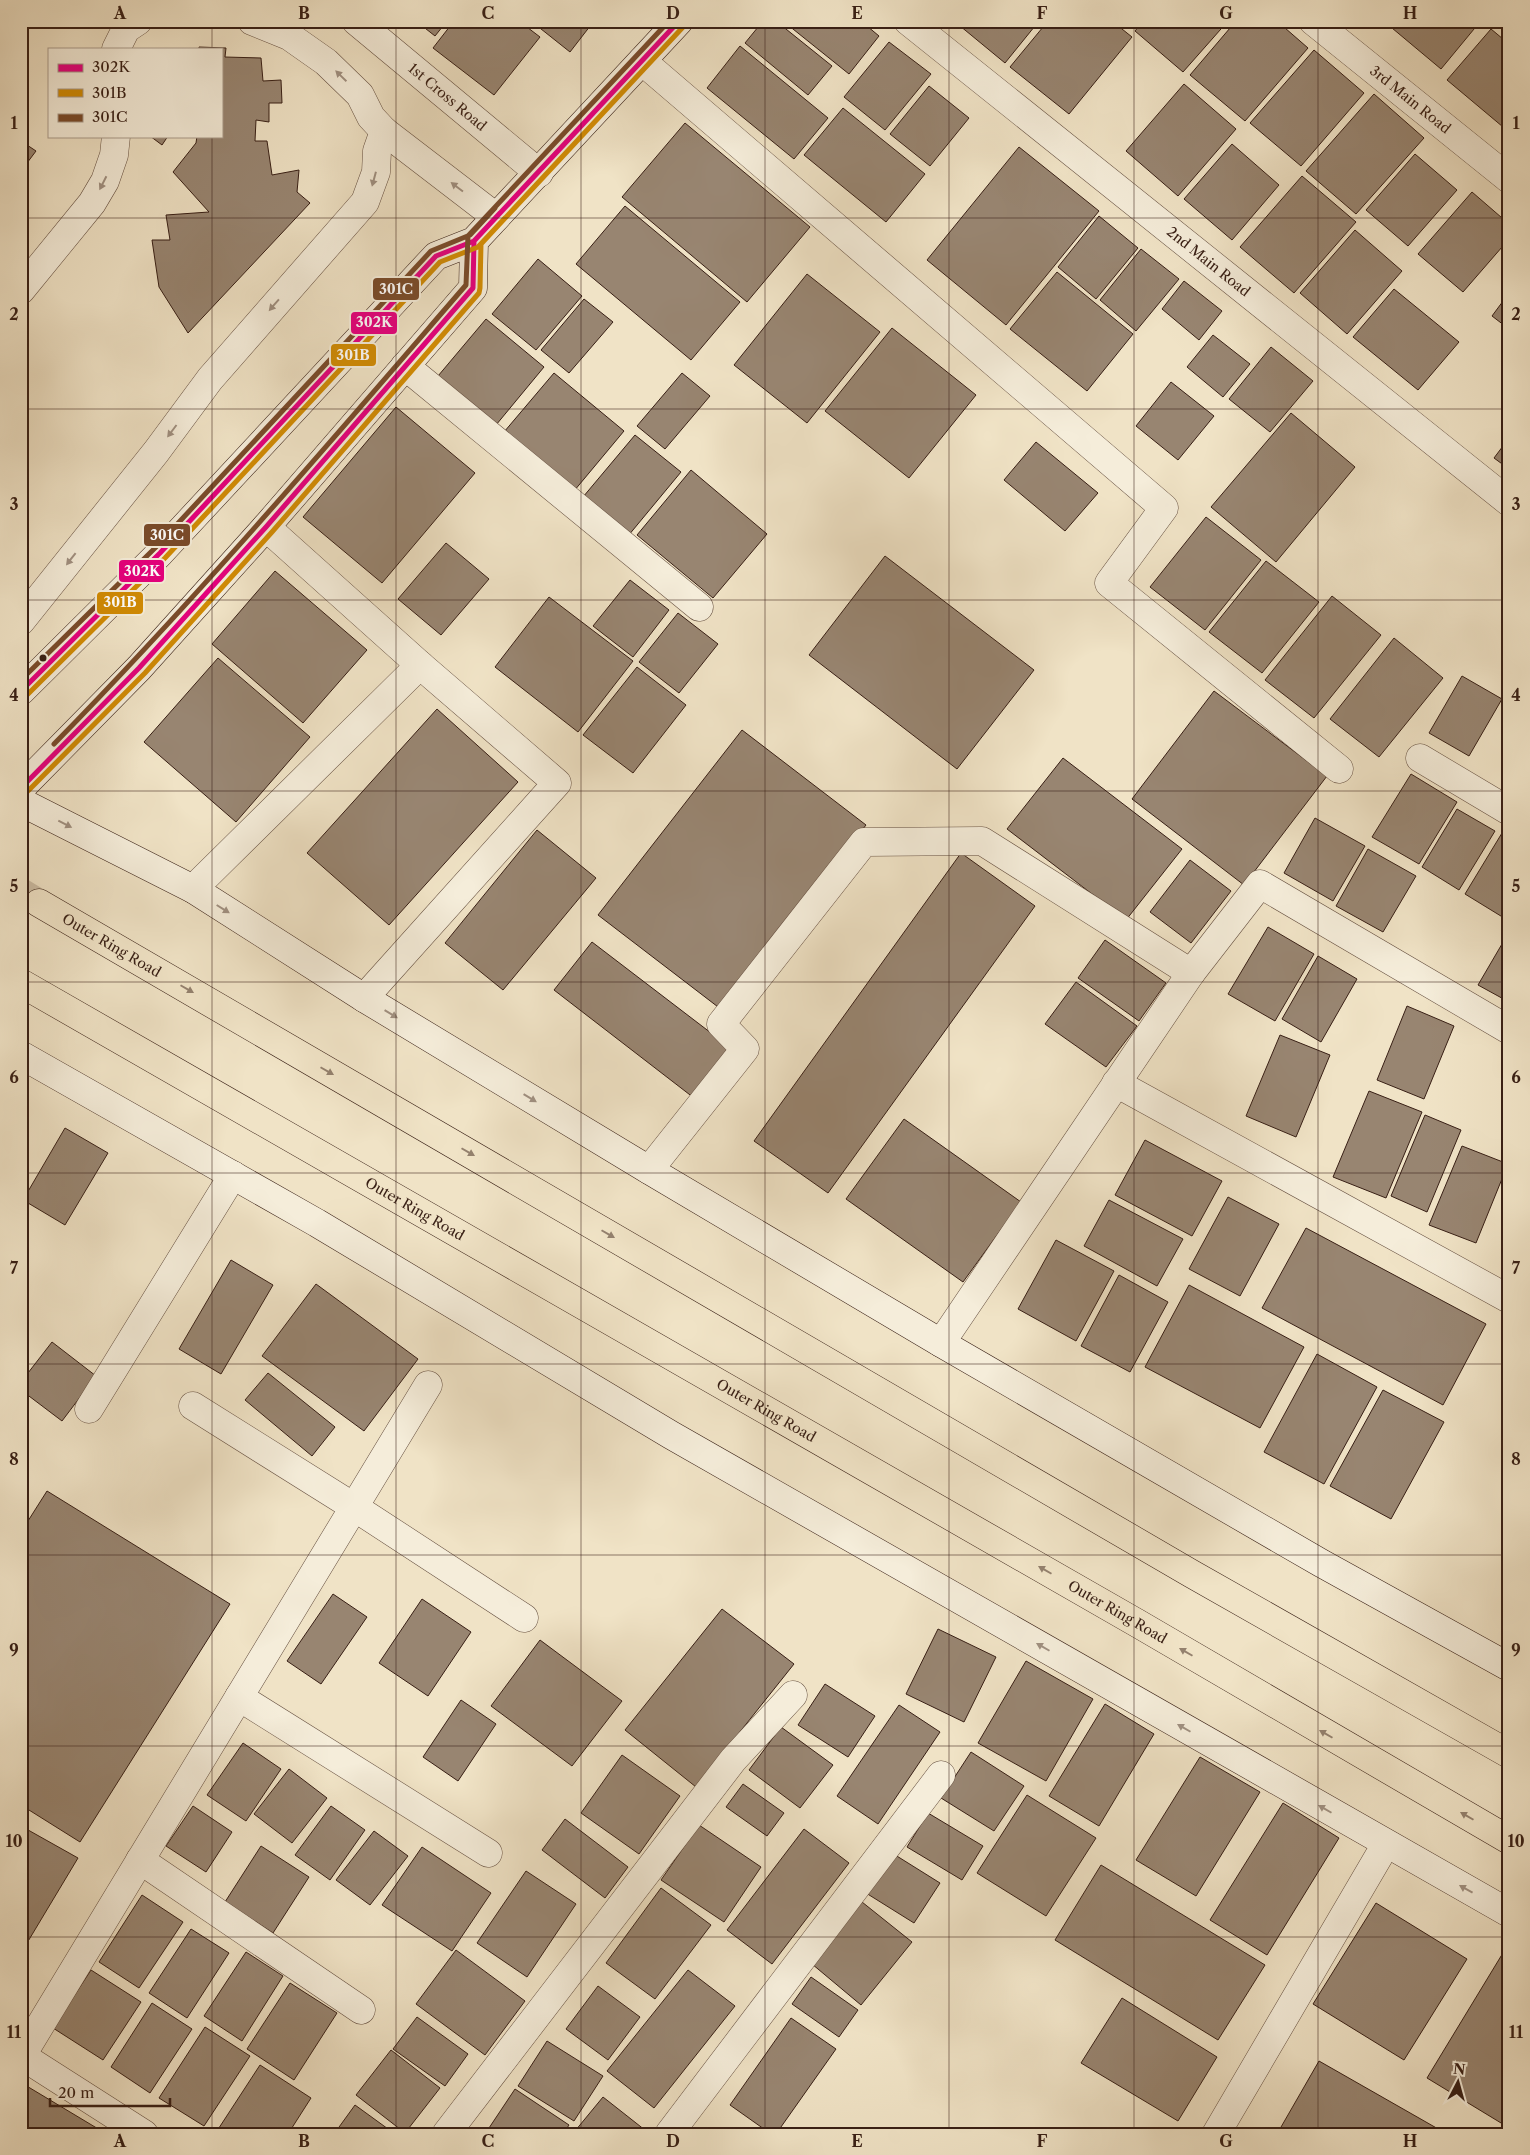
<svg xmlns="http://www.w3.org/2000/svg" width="1530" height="2155" viewBox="0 0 1530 2155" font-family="'Libre Caslon Text',serif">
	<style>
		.building { fill: #988571; stroke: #381f15 }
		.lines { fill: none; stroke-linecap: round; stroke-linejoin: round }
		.highway-tunnel { stroke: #cbbca3; stroke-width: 28; stroke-dasharray: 28 14; stroke-linecap: butt }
		.street-casing { stroke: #665041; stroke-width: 29 }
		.secondary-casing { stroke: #381f15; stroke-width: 29 }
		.highway-casing { stroke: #381f15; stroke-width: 29 }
		.street { stroke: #f5edda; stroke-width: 28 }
		.secondary { stroke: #f5edda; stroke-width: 28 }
		.highway { stroke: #f0e3c6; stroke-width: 28 }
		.bus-1-casing { stroke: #f5edda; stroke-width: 9 }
		.bus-2-casing { stroke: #f5edda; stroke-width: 9 }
		.bus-3-casing { stroke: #f5edda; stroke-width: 9 }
		.bus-1 { stroke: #e5007d; stroke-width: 5 }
		.bus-2 { stroke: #d18b04; stroke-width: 5 }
		.bus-3 { stroke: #7a4b2a; stroke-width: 5 }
		.oneway { fill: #a09081 }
		.oneway2 { fill: #94816e }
		.grid { fill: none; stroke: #381f15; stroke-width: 1; stroke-opacity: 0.55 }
		.bus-dot { fill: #381f15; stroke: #f5edda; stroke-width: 2 }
		.labels { text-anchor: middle; stroke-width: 4; stroke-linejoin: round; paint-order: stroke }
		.street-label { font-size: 14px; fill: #381f15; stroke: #f5edda }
		.line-badge { stroke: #f5edda; stroke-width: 2 }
		.badge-label { font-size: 14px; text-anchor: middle; font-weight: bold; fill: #fff }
		.neatline { fill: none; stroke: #381f15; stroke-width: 2 }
		.grid-label { font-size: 16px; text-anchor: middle; font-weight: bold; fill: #381f15 }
	</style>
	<rect width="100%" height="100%" fill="#f0e3c6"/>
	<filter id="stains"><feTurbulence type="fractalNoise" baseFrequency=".004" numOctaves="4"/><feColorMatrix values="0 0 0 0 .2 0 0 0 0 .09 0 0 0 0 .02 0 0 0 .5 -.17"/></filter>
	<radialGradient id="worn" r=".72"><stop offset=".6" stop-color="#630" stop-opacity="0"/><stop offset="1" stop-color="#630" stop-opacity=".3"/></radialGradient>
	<path class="building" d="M416 21H447L435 36Z
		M454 21H519L540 37 494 95 433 48Z
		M531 21H594L570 52Z
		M763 21H776L832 66 808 95 745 43Z
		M783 21H861L879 36 849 74Z
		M954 21H1039L1005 63Z
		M1048 21H1112L1132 37 1069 114 1010 67Z
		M1143 21H1228L1183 72 1135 31Z
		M1236 21H1277L1308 48 1245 121 1190 75Z
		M1388 21H1476L1479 23 1441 69 1386 23Z
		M1491 29 1509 44V132L1447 80Z
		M889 42 931 74 885 130 844 97Z
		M740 46 828 118 794 159 707 88Z
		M199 47 226 48 225 57 261 58 263 81 281 80 282 103H269V122L256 120 255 141H267L272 175 299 170 297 192 310 203 188 333 159 287 152 240H170L166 215 209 212 173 172 196 143 197 136H221V49H199Z
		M1314 50 1364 93 1301 166 1250 123Z
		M1184 84 1236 129 1178 196 1126 151Z
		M929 86 969 118 930 166 890 134Z
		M1374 94 1424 138 1356 214 1306 171Z
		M843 108 925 174 886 222 804 155Z
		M685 123 810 227 747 302 622 197Z
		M150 136H168L162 145Z
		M21 141 36 151 21 171Z
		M1232 144 1279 185 1232 240 1184 199Z
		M1019 147 1099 211 1006 325 927 260Z
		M1415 154 1457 190 1408 246 1366 210Z
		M1302 176 1356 222 1294 293 1240 247Z
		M1472 192 1509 224V239L1463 292 1418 254Z
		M625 206 740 302 691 360 576 264Z
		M1099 216 1138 248 1096 299 1058 267Z
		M1355 230 1402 271 1347 334 1300 293Z
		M1141 249 1179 279 1136 331 1100 300Z
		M538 259 582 296 536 350 492 314Z
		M1057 272 1133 334 1087 391 1010 329Z
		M807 274 880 332 807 423 734 365Z
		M1184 281 1222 311 1199 340 1162 309Z
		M1394 289 1459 342 1418 390 1353 337Z
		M1509 293V329L1492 316Z
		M584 299 613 322 569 373 541 350Z
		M486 319 544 367 496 425 438 376Z
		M892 328 976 395 909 478 825 411Z
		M1213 335 1250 364 1223 397 1187 367Z
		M1271 347 1313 381 1270 432 1229 399Z
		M554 373 624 431 574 491 504 432Z
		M682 373 710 396 665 449 637 426Z
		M1171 382 1214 416 1178 460 1136 426Z
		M396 407 475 473 382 583 303 517Z
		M1291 413 1355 467 1276 562 1211 507Z
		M635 435 681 472 628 536 583 497Z
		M1509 438V469L1494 458Z
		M1036 442 1098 493 1065 531 1004 480Z
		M691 470 767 534 713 598 637 535Z
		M1206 517 1261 560 1205 630 1150 587Z
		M446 543 489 579 441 635 398 599Z
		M885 556 1034 670 957 769 809 655Z
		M1266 561 1319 602 1262 673 1209 632Z
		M275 571 367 650 303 723 212 644Z
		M630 580 669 610 633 657 593 626Z
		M1332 596 1381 635 1314 718 1265 680Z
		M549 597 633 661 578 732 495 667Z
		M678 613 718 644 679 693 639 662Z
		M1394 638 1443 678 1379 757 1330 719Z
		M218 658 310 737 236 822 144 742Z
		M637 667 686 705 633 773 583 735Z
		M1462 676 1502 699 1469 756 1429 733Z
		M1214 691 1327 776 1244 885 1132 799Z
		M437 709 518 782 389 925 307 853Z
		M742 730 866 825 722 1010 598 915Z
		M1063 758 1182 849 1126 920 1007 829Z
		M1411 774 1457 802 1419 864 1372 837Z
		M1457 809 1495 831 1459 890 1422 867Z
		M1315 818 1365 846 1333 901 1284 873Z
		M537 830 596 878 503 990 445 943Z
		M1502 833 1509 837V921L1465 894Z
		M1368 849 1416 876 1383 932 1336 906Z
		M961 853 1035 906 828 1193 754 1141Z
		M1190 860 1231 891 1191 943 1150 912Z
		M1268 927 1314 954 1275 1021 1228 994Z
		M1509 932V1002L1478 985Z
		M1105 940 1166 983 1139 1021 1078 978Z
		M592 942 732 1049 694 1098 554 990Z
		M1318 956 1357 979 1321 1042 1282 1019Z
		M1076 982 1137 1026 1106 1067 1045 1024Z
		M1407 1006 1454 1026 1424 1099 1377 1080Z
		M1280 1035 1330 1055 1296 1137 1246 1116Z
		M1369 1091 1422 1112 1386 1198 1333 1177Z
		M1425 1115 1461 1130 1427 1212 1391 1196Z
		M904 1119 1021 1202 963 1282 846 1199Z
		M65 1128 108 1153 65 1225 23 1200Z
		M1145 1140 1222 1181 1192 1236 1115 1195Z
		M1462 1146 1508 1164 1476 1243 1429 1225Z
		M1228 1197 1279 1224 1240 1296 1189 1269Z
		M1109 1200 1183 1239 1157 1286 1084 1246Z
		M1306 1228 1486 1324 1443 1405 1262 1308Z
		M1056 1240 1114 1271 1076 1341 1018 1309Z
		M231 1260 273 1285 221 1374 179 1349Z
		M1119 1275 1168 1302 1130 1372 1081 1346Z
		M316 1284 418 1359 364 1431 262 1356Z
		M1189 1285 1304 1347 1260 1428 1145 1367Z
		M52 1342 96 1376 62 1421 21 1390V1382Z
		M1317 1354 1377 1387 1324 1484 1264 1452Z
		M268 1373 335 1427 312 1456 245 1400Z
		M1383 1390 1444 1422 1391 1519 1330 1486Z
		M47 1491 230 1604 80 1842 21 1805V1532Z
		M333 1594 367 1617 321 1684 287 1661Z
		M422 1599 471 1632 428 1696 379 1663Z
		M722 1609 794 1664 696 1787 625 1730Z
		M938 1629 996 1657 964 1722 906 1694Z
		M540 1640 622 1701 572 1766 491 1706Z
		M1026 1661 1093 1699 1046 1781 978 1743Z
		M825 1684 875 1716 848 1757 798 1725Z
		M461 1700 496 1724 458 1781 423 1757Z
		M1105 1704 1154 1734 1099 1826 1049 1796Z
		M899 1705 940 1732 878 1824 837 1796Z
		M781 1727 833 1765 800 1808 749 1770Z
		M243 1743 281 1769 246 1821 207 1795Z
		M971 1752 1024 1786 994 1831 941 1798Z
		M622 1755 680 1796 639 1854 581 1813Z
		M1200 1757 1260 1792 1196 1896 1136 1860Z
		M289 1769 327 1798 292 1843 254 1814Z
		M743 1784 784 1813 767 1836 726 1807Z
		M1027 1795 1096 1838 1046 1916 977 1873Z
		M1283 1803 1339 1838 1267 1955 1210 1920Z
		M193 1806 232 1832 206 1872 166 1846Z
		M331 1806 365 1830 330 1880 295 1855Z
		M928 1813 983 1846 962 1880 907 1847Z
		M565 1819 628 1867 605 1898 542 1850Z
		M699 1825 761 1867 724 1922 661 1880Z
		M21 1826 78 1858 21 1953Z
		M804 1829 849 1863 772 1964 727 1930Z
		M374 1831 408 1856 370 1905 336 1880Z
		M261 1846 309 1877 273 1933 225 1902Z
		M422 1847 491 1893 452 1951 382 1905Z
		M892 1853 940 1883 914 1923 866 1893Z
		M1101 1865 1265 1965 1218 2040 1055 1940Z
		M526 1871 576 1904 527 1977 477 1943Z
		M661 1888 711 1925 655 1999 606 1963Z
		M142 1895 183 1922 139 1988 99 1962Z
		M862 1902 912 1942 861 2005 812 1964Z
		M1376 1903 1467 1959 1404 2060 1313 2004Z
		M191 1929 229 1953 187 2018 149 1993Z
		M1509 1943V2122L1506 2126 1427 2078Z
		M456 1950 525 2001 485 2055 416 2004Z
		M246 1952 283 1976 242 2041 204 2016Z
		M91 1970 141 2002 103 2060 53 2028Z
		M688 1970 735 2006 654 2108 607 2071Z
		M811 1977 858 2010 839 2037 792 2004Z
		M290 1983 337 2013 294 2080 247 2049Z
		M598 1986 640 2017 608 2060 566 2029Z
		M1122 1998 1217 2057 1178 2121 1081 2063Z
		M152 2003 192 2029 150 2093 111 2067Z
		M417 2017 468 2054 445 2086 393 2049Z
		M791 2018 836 2049 776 2134H771L730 2105Z
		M205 2027 250 2056 204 2126 159 2098Z
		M547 2041 603 2076 574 2121 518 2086Z
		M391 2050 440 2088 405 2133 356 2095Z
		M1319 2061 1447 2134H1277Z
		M260 2065 311 2098 288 2134H215Z
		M25 2085 105 2133 104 2134H21V2092Z
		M515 2089 569 2125 563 2134H485Z
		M603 2097 650 2134H578L575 2131Z
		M355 2105 395 2134H334Z"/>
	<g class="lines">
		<path class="highway-tunnel" d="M21 892 39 903"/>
		<defs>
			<g id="street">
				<path d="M252 21 289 36 326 62 360 95 371 117 384 131 496 217"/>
				<path id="s1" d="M356 21 539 173"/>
				<path id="s2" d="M908 21 1509 502"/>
				<path id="s3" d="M1313 21 1509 179"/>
				<path d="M116 49 126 29 138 21"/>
				<path d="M642 61 1164 508 1109 583 1339 769"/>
				<path d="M21 290 92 203 105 181 114 155 116 136"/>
				<path d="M405 366 699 607"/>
				<path d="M266 527 420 665 557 783 364 998"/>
				<path d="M21 621 156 452 210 379 365 202 376 172 377 151 384 131"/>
				<path d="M1420 758 1509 811"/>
				<path d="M193 889 420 665"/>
				<path d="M1116 1083 1509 1299"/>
				<path d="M649 1170 745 1049 721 1024 864 842 982 841 1191 973"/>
				<path d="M941 1343 1191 973 1260 884 1509 1030"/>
				<path d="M193 1406 354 1507 524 1618"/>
				<path d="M89 1409 233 1175"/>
				<path d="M239 1697 488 1853"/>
				<path d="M140 1860 361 2010"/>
				<path d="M22 2056 144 2134"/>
				<path d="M21 2057 428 1385"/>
				<path d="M446 2134 733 1760 793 1695"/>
				<path d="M669 2134 941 1775"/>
				<path d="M1216 2134 1386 1844"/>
			</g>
			<path id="secondary" d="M21 691 160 553 436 256 474 241 679 21
				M21 788 139 668 266 527 473 288 474 241
				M21 802 193 889 364 998 649 1170 941 1343 1321 1563 1509 1667
				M21 1055 317 1223 671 1435 1509 1913"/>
			<g id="highway">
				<path id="s4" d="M39 903 1192 1574 1509 1754"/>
				<path id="s5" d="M21 983 1137 1623 1509 1840"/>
			</g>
		</defs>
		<use href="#street" class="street-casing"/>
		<use href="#secondary" class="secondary-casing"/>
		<use href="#highway" class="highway-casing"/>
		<use href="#street" class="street"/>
		<use href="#secondary" class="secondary"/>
		<use href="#highway" class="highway"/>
		<defs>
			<path id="bus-1" d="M21 691 160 553 436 256 474 241 500 213
				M21 788 139 668 266 527 473 288 474 241 679 21"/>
			<path id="bus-2" d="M26 696 165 558 440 262 478 247 505 218
				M26 793 145 673 272 532 479 293 480 288 481 244 684 26"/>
			<path id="bus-3" d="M21 680 155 548 431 251 470 235 495 208
				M54 744C198 597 331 441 466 285L468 236 669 21"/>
		</defs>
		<use href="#bus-1" class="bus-1-casing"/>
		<use href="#bus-2" class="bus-2-casing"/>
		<use href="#bus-3" class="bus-3-casing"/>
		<use href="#bus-1" class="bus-1"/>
		<use href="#bus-2" class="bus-2"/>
		<use href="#bus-3" class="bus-3"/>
	</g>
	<defs><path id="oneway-solid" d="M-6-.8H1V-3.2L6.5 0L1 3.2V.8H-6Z" transform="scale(1.25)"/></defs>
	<g class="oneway">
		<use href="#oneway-solid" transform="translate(341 76) rotate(-136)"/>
		<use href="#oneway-solid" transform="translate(374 179) rotate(105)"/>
		<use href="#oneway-solid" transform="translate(103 183) rotate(117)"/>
		<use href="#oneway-solid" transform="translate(457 187) rotate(-143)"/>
		<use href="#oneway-solid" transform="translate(274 305) rotate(131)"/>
		<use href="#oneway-solid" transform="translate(172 431) rotate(127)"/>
		<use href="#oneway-solid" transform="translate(71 559) rotate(128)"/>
		<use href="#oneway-solid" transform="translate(65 824) rotate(27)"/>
		<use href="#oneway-solid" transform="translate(223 909) rotate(32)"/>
		<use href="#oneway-solid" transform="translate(391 1014) rotate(31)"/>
		<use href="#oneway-solid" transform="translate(530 1098) rotate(31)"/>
		<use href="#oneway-solid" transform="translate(1043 1647) rotate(-150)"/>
		<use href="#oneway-solid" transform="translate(1184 1728) rotate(-150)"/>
		<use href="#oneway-solid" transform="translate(1325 1809) rotate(-150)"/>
		<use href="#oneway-solid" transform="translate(1466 1889) rotate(-151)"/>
	</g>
	<g class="oneway2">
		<use href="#oneway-solid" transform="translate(187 989) rotate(30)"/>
		<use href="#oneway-solid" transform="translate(327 1071) rotate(30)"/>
		<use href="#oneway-solid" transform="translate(468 1152) rotate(30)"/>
		<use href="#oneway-solid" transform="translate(608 1234) rotate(30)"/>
		<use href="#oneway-solid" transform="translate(1045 1570) rotate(-150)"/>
		<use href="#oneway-solid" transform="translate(1186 1652) rotate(-150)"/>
		<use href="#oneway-solid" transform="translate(1326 1734) rotate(-150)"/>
		<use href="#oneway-solid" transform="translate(1467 1816) rotate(-150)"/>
	</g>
	<path class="grid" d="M212 21V49M396 21V2134M581 21V2134M765 21V2134M949 21V2134M1134 21V2134M1318 21V2134M212 136V2134M21 218H1509M21 409H1509M21 600H1509M21 791H1509M21 982H1509M21 1173H1509M21 1364H1509M21 1555H1509M21 1746H1509M21 1937H1509"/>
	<circle class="bus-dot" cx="43" cy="658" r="4.5"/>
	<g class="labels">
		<g class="street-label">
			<text dy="5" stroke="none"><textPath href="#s1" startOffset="119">1st Cross Road</textPath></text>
			<text dy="5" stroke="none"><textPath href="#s3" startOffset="125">3rd Main Road</textPath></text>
			<text dy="5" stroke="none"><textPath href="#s2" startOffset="385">2nd Main Road</textPath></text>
			<text dy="5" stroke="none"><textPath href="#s4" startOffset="84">Outer Ring Road</textPath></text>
			<text dy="5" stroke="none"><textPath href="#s5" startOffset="454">Outer Ring Road</textPath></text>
			<text dy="5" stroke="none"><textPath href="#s5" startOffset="859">Outer Ring Road</textPath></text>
			<text dy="5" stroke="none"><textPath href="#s5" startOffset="1264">Outer Ring Road</textPath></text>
		</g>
	</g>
	<g class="line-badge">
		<rect x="372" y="277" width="48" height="24" rx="5" fill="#7a4b2a"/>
		<rect x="350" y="311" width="48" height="24" rx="5" fill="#e5007d"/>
		<rect x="330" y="343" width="47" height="24" rx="5" fill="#d18b04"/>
		<rect x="143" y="523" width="48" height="24" rx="5" fill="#7a4b2a"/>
		<rect x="118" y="559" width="47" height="24" rx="5" fill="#e5007d"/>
		<rect x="96" y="591" width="48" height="24" rx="5" fill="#d18b04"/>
	</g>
	<g class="badge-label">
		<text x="396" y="294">301C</text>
		<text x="374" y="327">302K</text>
		<text x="353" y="360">301B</text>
		<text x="167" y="540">301C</text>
		<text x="142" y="576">302K</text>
		<text x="120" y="607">301B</text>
	</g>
	<rect width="1530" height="2155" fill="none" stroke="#f0e3c6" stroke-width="55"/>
	<rect x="48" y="48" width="175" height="90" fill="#f5edda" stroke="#a99b8b"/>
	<rect x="58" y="64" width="25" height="8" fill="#e5007d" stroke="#a99b8b"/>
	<text x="92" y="72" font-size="15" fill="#381f15">302K</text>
	<rect x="58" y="89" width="25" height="8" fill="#d18b04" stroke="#a99b8b"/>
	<text x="92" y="98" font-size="15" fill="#381f15">301B</text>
	<rect x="58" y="114" width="25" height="8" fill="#7a4b2a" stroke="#a99b8b"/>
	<text x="92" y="122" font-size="15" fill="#381f15">301C</text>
	<g transform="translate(1458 2082) rotate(6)" stroke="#f5edda" stroke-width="4" paint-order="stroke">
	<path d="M0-4L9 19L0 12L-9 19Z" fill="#381f15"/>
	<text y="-8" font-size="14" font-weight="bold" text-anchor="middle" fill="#381f15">N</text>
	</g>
	<path d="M50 2098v8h120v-8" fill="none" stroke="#381f15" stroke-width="2.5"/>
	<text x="58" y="2098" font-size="15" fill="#381f15" stroke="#f5edda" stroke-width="4" paint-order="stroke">20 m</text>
	<rect x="28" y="28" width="1474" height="2100" class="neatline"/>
	<g class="grid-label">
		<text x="120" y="19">A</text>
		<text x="304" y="19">B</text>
		<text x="488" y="19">C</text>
		<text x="673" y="19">D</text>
		<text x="857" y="19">E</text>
		<text x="1042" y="19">F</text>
		<text x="1226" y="19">G</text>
		<text x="1410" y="19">H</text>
		<text x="14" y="129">1</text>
		<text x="1516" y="129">1</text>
		<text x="14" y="320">2</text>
		<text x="1516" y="320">2</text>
		<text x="14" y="510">3</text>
		<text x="1516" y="510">3</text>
		<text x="14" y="701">4</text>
		<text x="1516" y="701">4</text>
		<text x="14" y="892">5</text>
		<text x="1516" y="892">5</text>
		<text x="14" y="1083">6</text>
		<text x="1516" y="1083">6</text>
		<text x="14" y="1274">7</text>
		<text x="1516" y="1274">7</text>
		<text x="14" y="1465">8</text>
		<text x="1516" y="1465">8</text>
		<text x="14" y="1656">9</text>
		<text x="1516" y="1656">9</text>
		<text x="14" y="1847">10</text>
		<text x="1516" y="1847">10</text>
		<text x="14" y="2038">11</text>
		<text x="1516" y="2038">11</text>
		<text x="120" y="2147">A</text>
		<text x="304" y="2147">B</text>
		<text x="488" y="2147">C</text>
		<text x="673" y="2147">D</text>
		<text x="857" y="2147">E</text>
		<text x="1042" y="2147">F</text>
		<text x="1226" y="2147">G</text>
		<text x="1410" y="2147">H</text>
	</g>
	<rect width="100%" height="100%" filter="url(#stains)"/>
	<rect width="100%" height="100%" fill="url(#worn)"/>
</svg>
